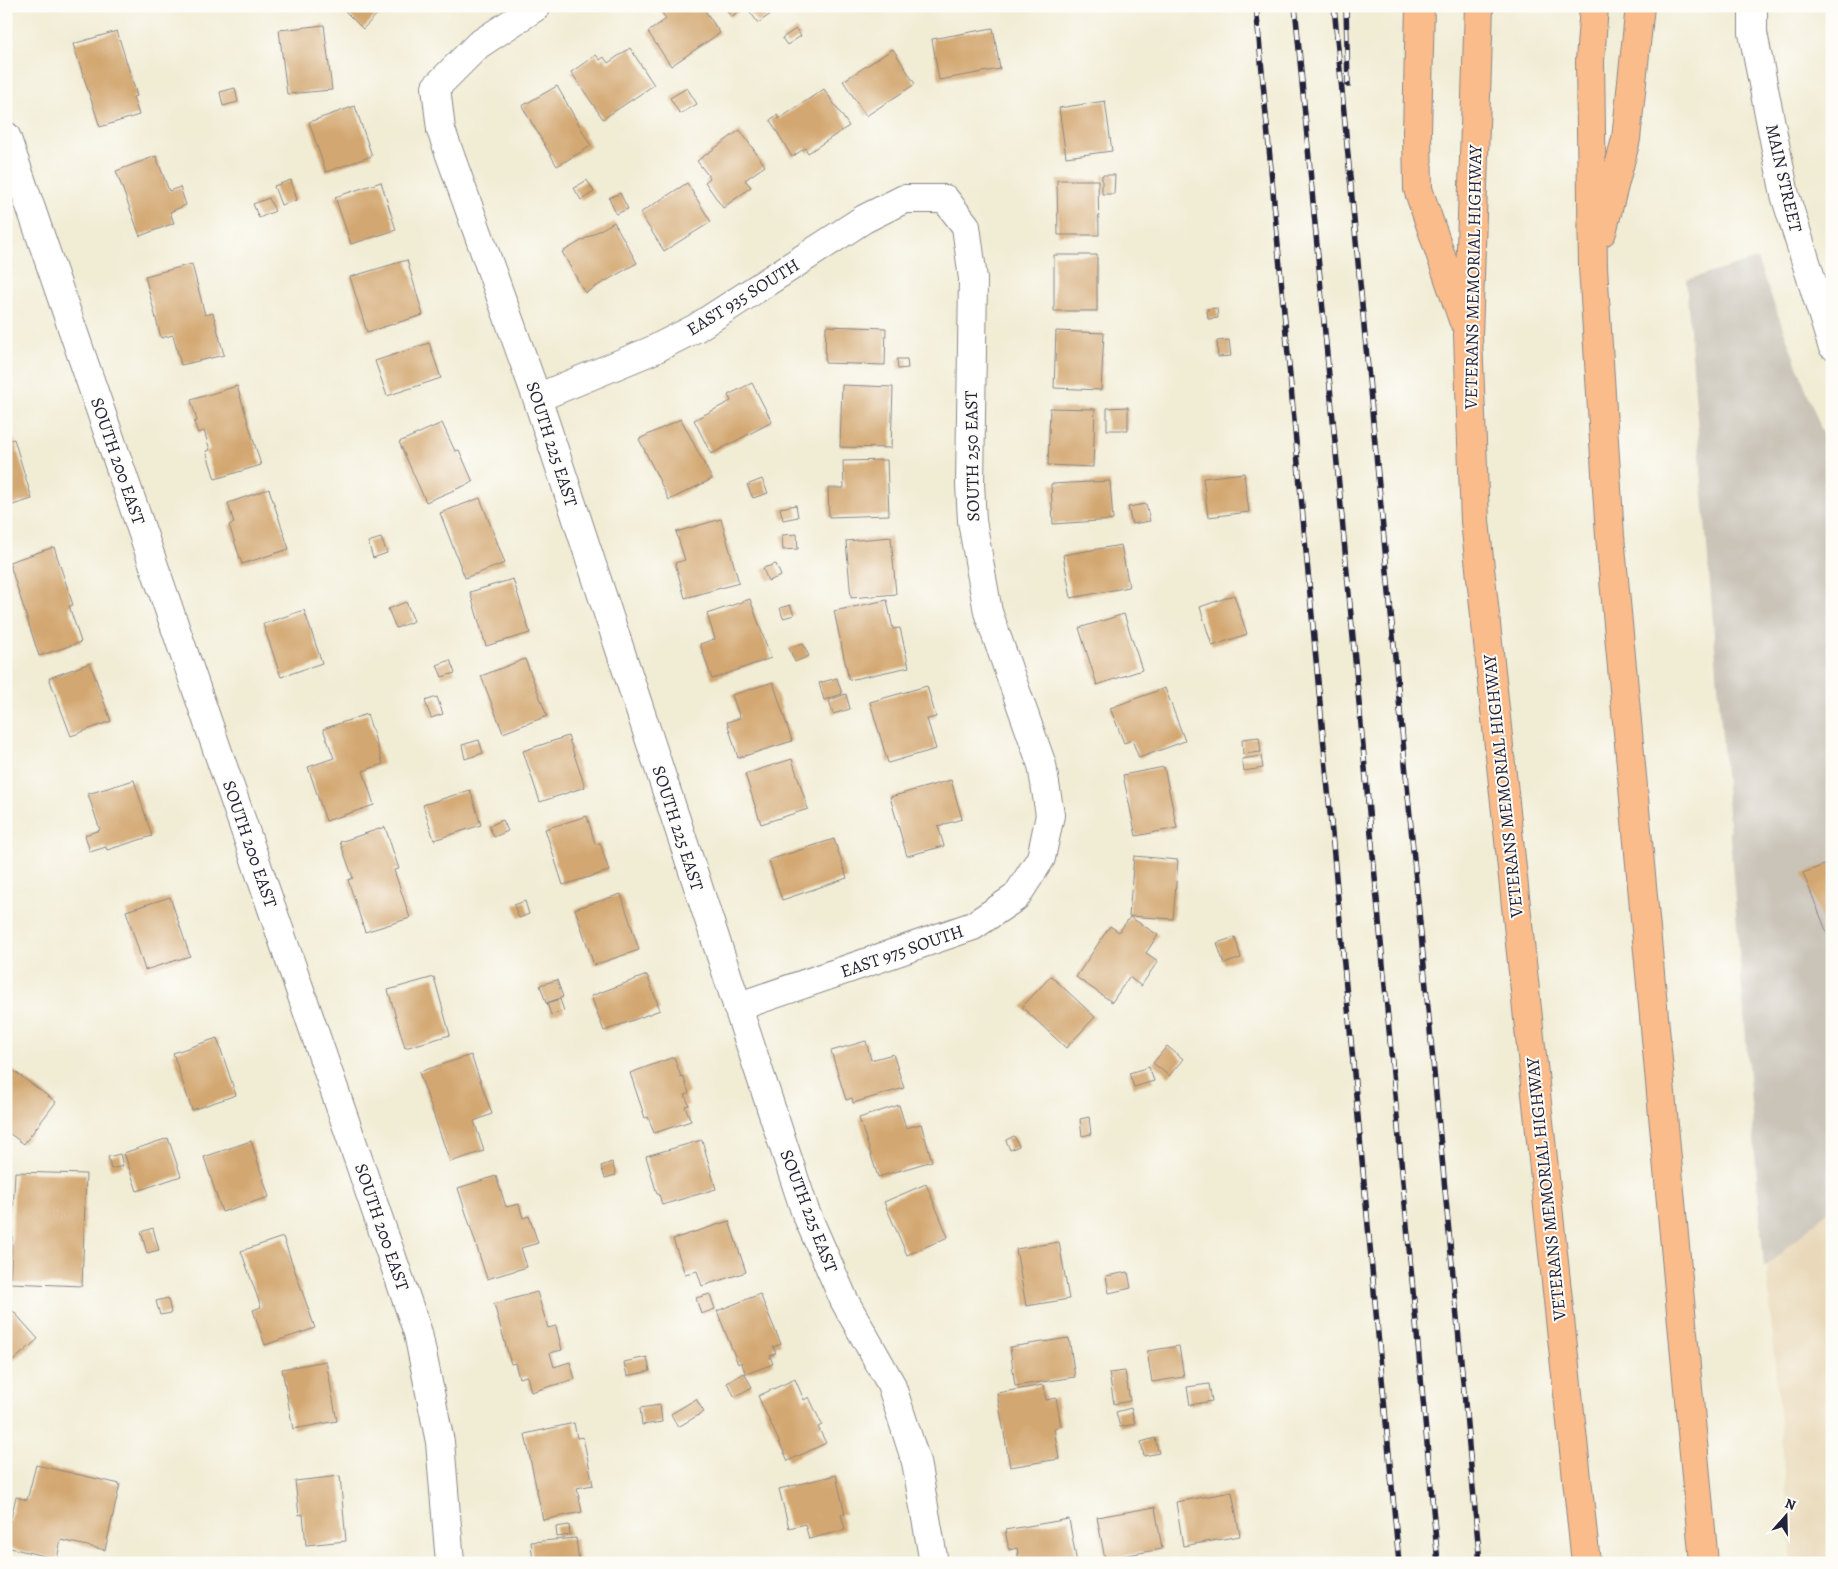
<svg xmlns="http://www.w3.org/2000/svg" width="1838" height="1569" viewBox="0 0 1838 1569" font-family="Alegreya,serif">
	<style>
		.built { fill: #e9d9ba }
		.industrial { fill: #c9c3b8 }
		.building { fill: #d3a771 }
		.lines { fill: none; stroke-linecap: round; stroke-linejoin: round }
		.minor-casing { stroke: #8a8788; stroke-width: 30 }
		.motorway-casing { stroke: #8a8788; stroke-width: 30 }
		.minor { stroke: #fff; stroke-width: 28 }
		.motorway { stroke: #fabc8b; stroke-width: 28 }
		.rail-casing { stroke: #22223b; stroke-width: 5.5 }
		.rail { stroke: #fdfcf7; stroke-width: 4; stroke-dasharray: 11; stroke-linecap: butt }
		.labels { text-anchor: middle; stroke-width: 4; stroke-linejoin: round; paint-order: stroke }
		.street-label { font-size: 18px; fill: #22223b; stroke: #fdfcf7 }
	</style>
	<rect width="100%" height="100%" fill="#fdfcf7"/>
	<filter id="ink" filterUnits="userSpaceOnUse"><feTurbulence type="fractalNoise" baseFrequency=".02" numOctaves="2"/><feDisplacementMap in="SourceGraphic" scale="10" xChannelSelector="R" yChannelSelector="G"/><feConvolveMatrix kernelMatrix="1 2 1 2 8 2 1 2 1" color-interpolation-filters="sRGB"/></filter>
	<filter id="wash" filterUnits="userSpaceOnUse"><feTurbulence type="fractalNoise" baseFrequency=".0096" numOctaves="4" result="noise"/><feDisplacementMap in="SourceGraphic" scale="20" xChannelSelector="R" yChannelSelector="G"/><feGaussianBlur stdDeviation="1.12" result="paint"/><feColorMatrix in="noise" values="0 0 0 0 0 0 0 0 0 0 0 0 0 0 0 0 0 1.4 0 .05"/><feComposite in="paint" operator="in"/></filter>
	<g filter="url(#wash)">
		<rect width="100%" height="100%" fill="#f1ecd4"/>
		<path class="built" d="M1832 1178V1563H1792L1764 1236Z"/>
		<path class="industrial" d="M1757 259 1832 458V1207L1764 1268 1686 280Z"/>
		<g id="blocks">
			<path class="building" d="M340 6H385L363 29Z
				M672 6H680L681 8 684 6H702L720 33 671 66 648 32 666 19 662 13Z
				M724 6H782L758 23 746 6 731 17Z
				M324 25 332 90 287 94 279 30Z
				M993 28 1000 69 939 80 932 39Z
				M796 29 801 36 787 45 782 38Z
				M117 31 137 96 133 97 139 115 100 127 73 44Z
				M630 48 654 85 603 119 571 72 596 55 600 60 604 57 608 63Z
				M893 49 915 84 866 116 843 81Z
				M557 86 591 146 557 166 522 106Z
				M235 88 238 102 223 106 220 92Z
				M687 88 697 104 680 114 670 98Z
				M824 89 849 126 808 153 805 148 792 157 770 120 777 115 779 119Z
				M1105 101 1112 151 1066 157 1059 108Z
				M355 106 372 156 326 172 309 122Z
				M740 130 765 166 745 180 751 187 723 208 705 182 710 178 697 161Z
				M156 156 169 191 180 187 186 205 170 212 174 223 140 236 116 171Z
				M1102 175H1115L1114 194H1102Z
				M291 180 297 200 281 205 274 186Z
				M587 180 594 192 581 200 574 188Z
				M1057 180H1098L1099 235H1058Z
				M381 182 396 230 351 244 335 197Z
				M687 183 711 222 664 251 640 213Z
				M620 193 628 209 616 214 609 198Z
				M269 198 275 211 259 218 253 204Z
				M614 222 637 263 585 293 562 252Z
				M1054 255H1097V311H1054Z
				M407 260 423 315 367 332 350 277Z
				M192 264 205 315 213 313 224 355 181 365 173 335 161 338 145 276Z
				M1217 308 1218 318 1208 319 1207 309Z
				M826 326 886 328 885 365 825 363Z
				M1056 331 1104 333 1101 390 1054 388Z
				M1229 340 1231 356 1218 357 1217 341Z
				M429 343 441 378 387 396 375 361Z
				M897 359H907L908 368 898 369Z
				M752 383 772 422 711 454 694 420 731 401 728 395Z
				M842 385 893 387 891 448 840 447Z
				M237 386 261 465 215 479 206 451 210 450 204 431 198 433 194 422 197 421 191 400Z
				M1128 407V430H1107V408Z
				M1050 408 1095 409 1093 467 1048 465Z
				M681 419 712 479 669 500 639 439Z
				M442 423 455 451 459 450 473 482 426 502 399 442Z
				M14 439 32 499 6 507V441Z
				M887 460 889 515 829 517 828 488H844L843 461Z
				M1244 473 1249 512 1208 517 1203 478Z
				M762 479 768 493 753 498 747 485Z
				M1110 481 1113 520 1053 524 1051 484Z
				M269 489 289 549 242 564 229 525 234 523 228 503Z
				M480 498 505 563 465 578 440 513Z
				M1146 504 1150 521 1132 524 1128 507Z
				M796 505 798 517 783 520 780 508Z
				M721 519 739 583 685 598 675 563 685 560 676 532Z
				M797 534 798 549 783 550 782 535Z
				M891 537 896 594 851 598 846 541Z
				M381 538 387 553 373 558 368 542Z
				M1121 545 1129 587 1071 598 1063 555Z
				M54 547 73 605 69 606 81 642 39 656 9 562Z
				M776 564 781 576 768 581 763 568Z
				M513 579 530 633 486 646 470 592Z
				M1234 595 1247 634 1212 646 1200 607Z
				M750 599 771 658 712 679 700 644 715 639 707 614Z
				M887 600 893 629 900 628 909 667 849 680 834 611Z
				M406 602 414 621 396 628 388 609Z
				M790 605 794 615 783 618 780 608Z
				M304 610 322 663 281 677 263 624Z
				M1124 614 1142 670 1097 685 1079 628Z
				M803 643 809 656 795 662 789 648Z
				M525 659 547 716 503 733 481 676Z
				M450 660 455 673 442 677 437 665Z
				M90 663 111 721 71 736 49 678Z
				M837 678 842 694 824 700 819 683Z
				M773 682 792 741 738 758 727 722 740 718 732 695Z
				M927 686 936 717 927 719 936 749 888 763 870 702Z
				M1165 688 1185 741 1139 758 1132 740 1124 743 1110 708Z
				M846 694 850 709 833 714 829 700Z
				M437 697 443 714 431 718 425 701Z
				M367 714 383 764 363 771 374 805 326 821 308 767 334 758 323 729Z
				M568 736 585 787 540 802 523 751Z
				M1259 737 1261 752 1243 754 1242 739Z
				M479 740 483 753 465 759 462 745Z
				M1261 756 1263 768 1244 771 1242 759Z
				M792 759 808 809 761 824 745 774Z
				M1164 767 1177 828 1136 836 1123 775Z
				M134 780 152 836 107 850 106 847 90 852 85 835 100 830 88 794Z
				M951 780 962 819 938 826 944 846 907 856 890 797Z
				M470 790 481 825 434 840 423 805Z
				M587 816 595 844 600 843 609 871 563 885 545 829Z
				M503 820 508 831 494 837 489 826Z
				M385 827 399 869 394 870 410 918 365 932 348 880 353 878 340 842Z
				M834 839 847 878 782 900 769 860Z
				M1134 856 1178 860 1173 919 1129 916Z
				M1832 862V945L1803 873Z
				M621 894 639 950 594 965 575 909Z
				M170 897 190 956 145 970 126 911Z
				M525 901 529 914 519 918 514 905Z
				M1130 917 1158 935 1146 953 1158 961 1141 986 1129 977 1112 1002 1076 977 1110 926 1119 932Z
				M1235 937 1241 958 1224 964 1217 943Z
				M647 975 660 1010 604 1031 591 996Z
				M1051 976 1095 1017 1066 1048 1022 1007Z
				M434 977 450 1035 405 1048 388 990Z
				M557 980 563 997 546 1003 540 985Z
				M560 999 564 1011 551 1015 547 1003Z
				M217 1038 236 1095 192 1110 173 1053Z
				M866 1041 871 1060 893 1054 904 1088 853 1103 852 1098 846 1100 831 1051Z
				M1167 1046 1183 1059 1169 1076 1153 1063Z
				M471 1055 492 1114 474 1121 484 1151 450 1162 419 1072Z
				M674 1057 681 1077 683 1076 689 1093 685 1095 689 1105 685 1106 691 1121 654 1133 648 1117 645 1118 630 1073Z
				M6 1065 56 1102 24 1144 6 1131Z
				M1149 1067 1154 1081 1134 1087 1129 1073Z
				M899 1105 906 1128 921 1124 932 1161 878 1177 859 1118Z
				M1089 1117 1091 1134 1082 1136 1080 1119Z
				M1014 1136 1019 1146 1010 1150 1006 1140Z
				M168 1138 181 1176 137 1191 124 1153Z
				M702 1140 716 1189 662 1205 659 1194H657L646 1156Z
				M251 1141 269 1197 222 1212 204 1157Z
				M120 1154 123 1166 111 1169 108 1157Z
				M612 1162 616 1175 605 1178 601 1166Z
				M15 1172 86 1174 82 1286 10 1283Z
				M496 1176 506 1207 519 1204 523 1218 529 1216 538 1243 521 1248 527 1267 487 1279 458 1188Z
				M926 1184 948 1237 907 1255 884 1202Z
				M729 1221 746 1272 702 1286 697 1271 685 1274 673 1239Z
				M153 1228 159 1250 147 1253 141 1232Z
				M283 1237 315 1328 265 1345 253 1310 261 1307 241 1251Z
				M1059 1242 1069 1299 1026 1306 1016 1249Z
				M1128 1272 1131 1288 1109 1293 1106 1276Z
				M537 1292 548 1328 556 1326 562 1350 550 1353 554 1367 570 1362 575 1379 531 1392 527 1376 519 1378 515 1363 511 1364 494 1304Z
				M710 1294 715 1309 701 1314 696 1298Z
				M760 1294 781 1344 773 1347 776 1353 770 1356 773 1364 746 1374 741 1362 738 1364 717 1311Z
				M168 1298 171 1313 160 1315 156 1301Z
				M6 1303 38 1339 6 1367Z
				M1069 1338 1075 1377 1015 1386 1010 1347Z
				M1179 1346 1184 1377 1152 1382 1147 1351Z
				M647 1357 650 1371 627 1376 624 1362Z
				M326 1361 337 1421 293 1429 282 1369Z
				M1125 1371 1130 1401 1114 1404 1109 1373Z
				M744 1373 752 1387 735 1397 727 1383Z
				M795 1379 804 1400 809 1397 822 1425 818 1427 826 1443 788 1461 758 1396Z
				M1209 1384 1212 1401 1190 1405 1187 1387Z
				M1043 1385 1046 1400 1056 1398 1061 1426 1054 1428 1059 1459 1010 1467 997 1393Z
				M696 1399 704 1412 678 1427 671 1414Z
				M660 1405 662 1422 642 1425 640 1408Z
				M1131 1408 1135 1424 1120 1427 1116 1412Z
				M574 1423 577 1438 583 1437 593 1485 577 1488 582 1512 543 1520 525 1434Z
				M1155 1438 1159 1453 1144 1456 1141 1442Z
				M36 1465 120 1484 105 1550 61 1540 57 1559 6 1547V1538L16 1497 27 1500Z
				M836 1475 845 1514H841L845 1530 809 1539 805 1524 789 1528 779 1489Z
				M340 1476 346 1541 306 1545 303 1514 299 1515 295 1481Z
				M1232 1492 1240 1536 1183 1546 1176 1502Z
				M1155 1507 1162 1549 1105 1559 1097 1517Z
				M1069 1519 1077 1563H1019L1017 1548 1009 1550 1005 1530Z
				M569 1525 570 1535 557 1537 556 1527Z
				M576 1538 579 1563H533L531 1542Z
				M860 1557 861 1563H831V1562Z"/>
		</g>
	</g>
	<g filter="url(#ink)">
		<use href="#blocks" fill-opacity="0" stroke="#8a8788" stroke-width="1"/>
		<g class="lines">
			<defs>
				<path id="minor" d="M537 6 478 45 436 87 441 130 537 398 805 1211 844 1300 891 1384 916 1462 934 1563
					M1753 6V33L1785 195 1832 345
					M6 136 418 1333 440 1442 450 1563
					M537 398 653 350 696 328 864 219 904 199H945L966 226 973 279 970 484 972 521 988 612 1042 765 1050 815 1041 858 1016 897 973 926 737 1007"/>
				<path id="motorway" d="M1420 6 1417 132 1418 189 1463 320
					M1479 6 1468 336 1475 521 1586 1563
					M1594 6 1590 61 1593 267 1610 536 1704 1563
					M1602 232 1626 139 1640 6"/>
			</defs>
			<use href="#minor" class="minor-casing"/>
			<use href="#motorway" class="motorway-casing"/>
			<use href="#minor" class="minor"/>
			<use href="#motorway" class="motorway"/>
			<defs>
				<path id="rail" d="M1256 6 1399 1563
					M1295 6 1438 1563
					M1334 6 1480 1563
					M1346 6 1348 85"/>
			</defs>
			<use href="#rail" class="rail-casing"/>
			<use href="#rail" class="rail"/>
		</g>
	</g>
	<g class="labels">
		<g class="street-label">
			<text transform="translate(1784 178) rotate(77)" y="6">MAIN STREET</text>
			<text transform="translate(1473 277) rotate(-89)" y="6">VETERANS MEMORIAL HIGHWAY</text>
			<text transform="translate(743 297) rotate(-32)" y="6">EAST 935 SOUTH</text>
			<text transform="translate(552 444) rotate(72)" y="6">SOUTH 225 EAST</text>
			<text transform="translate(972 456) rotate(-91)" y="6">SOUTH 250 EAST</text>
			<text transform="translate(118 461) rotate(71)" y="6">SOUTH 200 EAST</text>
			<text transform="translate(1503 786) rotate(-96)" y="6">VETERANS MEMORIAL HIGHWAY</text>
			<text transform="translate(678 828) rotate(72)" y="6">SOUTH 225 EAST</text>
			<text transform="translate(250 844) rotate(71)" y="6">SOUTH 200 EAST</text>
			<text transform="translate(902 951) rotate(-19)" y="6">EAST 975 SOUTH</text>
			<text transform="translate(1546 1189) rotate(-96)" y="6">VETERANS MEMORIAL HIGHWAY</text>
			<text transform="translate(809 1211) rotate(69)" y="6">SOUTH 225 EAST</text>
			<text transform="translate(382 1227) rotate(71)" y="6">SOUTH 200 EAST</text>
		</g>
	</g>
	<rect width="1838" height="1569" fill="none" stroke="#fdfcf7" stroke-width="25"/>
	<g transform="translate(1786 1516) rotate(20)" stroke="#fdfcf7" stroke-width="4" paint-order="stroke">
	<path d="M0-4L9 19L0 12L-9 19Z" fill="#22223b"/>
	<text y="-8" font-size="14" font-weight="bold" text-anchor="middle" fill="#22223b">N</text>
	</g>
</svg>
